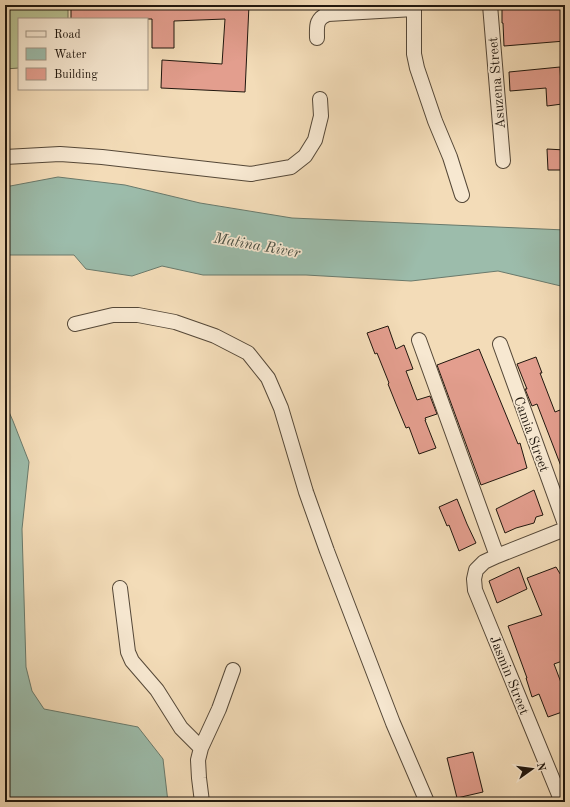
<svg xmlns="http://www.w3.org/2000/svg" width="570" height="807" viewBox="0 0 570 807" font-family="'Old Standard TT',serif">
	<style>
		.green { fill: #b8c191; stroke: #6c6c50 }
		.water { fill: #9cbcab; stroke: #6a7a6c }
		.building { fill: #e39e8e; stroke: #20170e }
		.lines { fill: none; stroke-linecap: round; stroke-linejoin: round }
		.minor-casing { stroke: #554838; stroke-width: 16 }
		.minor { stroke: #f7e8d1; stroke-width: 14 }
		.labels { text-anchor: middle; stroke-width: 3.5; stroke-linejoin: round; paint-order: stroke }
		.street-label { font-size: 14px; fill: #20170e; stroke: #f7e8d1 }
		.water-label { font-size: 15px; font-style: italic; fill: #4b5145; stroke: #f7e8d1 }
	</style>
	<rect width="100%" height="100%" fill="#f3dcb8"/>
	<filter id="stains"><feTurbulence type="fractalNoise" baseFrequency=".005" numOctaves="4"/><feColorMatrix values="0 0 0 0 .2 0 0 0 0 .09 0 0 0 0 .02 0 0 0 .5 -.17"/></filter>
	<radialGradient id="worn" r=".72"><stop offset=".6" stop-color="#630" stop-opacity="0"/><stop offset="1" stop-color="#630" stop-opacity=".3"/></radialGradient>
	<path class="green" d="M5 5H68V19H19V68L5 69Z"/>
	<path class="water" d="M58 177 125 185 200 203 292 218 565 230V287L498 271 411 281 306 275H203L162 266 132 276 86 269 74 255H5V187Z
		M5 403 13 421 29 462 22 529 26 667 32 691 44 709 138 727 163 759 168 802H5Z"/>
	<path class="building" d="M71 5H249L245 92 161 88 162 60 222 64 225 19 174 21V48H152V19H71Z
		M502 5H563L564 22H565V41L504 46 503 23H502Z
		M560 67 562 104 547 106 546 88 510 91 509 72Z
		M547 149 565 150V170H548Z
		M388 326 396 349 404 345 413 369 406 371 417 400 430 396 437 414 425 418 426 420H425L436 448 419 454 409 427 406 428 396 404 388 384 389 383 377 353 375 354 367 333Z
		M479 349 518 444 520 443 527 468 481 485 437 365Z
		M536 357 542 373H540L555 412 560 410 565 423V474H564L537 404 532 406 525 389H527L517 364Z
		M534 490 543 515 536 517 534 523 516 528 505 533 496 509Z
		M457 499 467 524 476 543 459 551 449 525 447 526 439 507Z
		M519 567 527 589 497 603 489 581Z
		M556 567 565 582V660L554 664 565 693V711L548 717 539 694 532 697 526 678H527L508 626 542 615 527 578Z
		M473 752 483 792 457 798 447 758Z"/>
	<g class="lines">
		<defs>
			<path id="minor" d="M414 5V54L417 68 435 121 450 157 462 195
				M490 5 503 161
				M317 38C317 27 315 19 328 14L414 9
				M5 157 60 154 102 157 163 164 251 174 291 167 305 156 315 140 321 116 320 99
				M75 324 113 315H138L175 322 215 336 248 353 268 378 281 408 306 492 327 551 393 723 427 802
				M419 340 497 556
				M500 344 565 524
				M120 588 128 652 132 661 157 690 181 728 201 748
				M202 802 199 778 198 760 201 748 219 709 233 670
				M562 802 475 590 474 579 476 570 484 562 497 556 565 529"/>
		</defs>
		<use href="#minor" class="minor-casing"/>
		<use href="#minor" class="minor"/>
	</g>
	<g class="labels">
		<g class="street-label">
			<text transform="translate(496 83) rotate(-95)" y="5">Asuzena Street</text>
			<text transform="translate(532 434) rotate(70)" y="5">Camia Street</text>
			<text transform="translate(510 675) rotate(68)" y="5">Jasmin Street</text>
		</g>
		<g class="water-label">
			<text transform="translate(257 245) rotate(10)" y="5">Matina River</text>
		</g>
	</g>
	<rect width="570" height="807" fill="none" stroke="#f3dcb8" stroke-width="20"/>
	<rect x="6" y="6" width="558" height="795" fill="none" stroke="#20170e" stroke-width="2"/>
	<rect x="10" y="10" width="550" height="787" fill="none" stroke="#20170e"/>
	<rect x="18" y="18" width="130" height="72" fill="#f7e8d1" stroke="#a19483"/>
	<rect x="26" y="31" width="20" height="6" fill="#f7e8d1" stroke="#a19483"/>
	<text x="54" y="38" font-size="12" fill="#20170e">Road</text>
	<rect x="26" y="48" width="20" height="12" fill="#9cbcab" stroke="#a19483"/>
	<text x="54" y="58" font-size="12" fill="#20170e">Water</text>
	<rect x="26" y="68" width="20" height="12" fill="#e39e8e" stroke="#a19483"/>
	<text x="54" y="78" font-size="12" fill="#20170e">Building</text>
	<g transform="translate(532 769) rotate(76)" stroke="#f7e8d1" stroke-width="3" paint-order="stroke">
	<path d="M0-3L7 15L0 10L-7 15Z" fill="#20170e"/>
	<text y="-6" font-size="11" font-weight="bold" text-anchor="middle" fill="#20170e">N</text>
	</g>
	<rect width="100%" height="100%" filter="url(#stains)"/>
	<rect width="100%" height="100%" fill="url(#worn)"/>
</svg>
